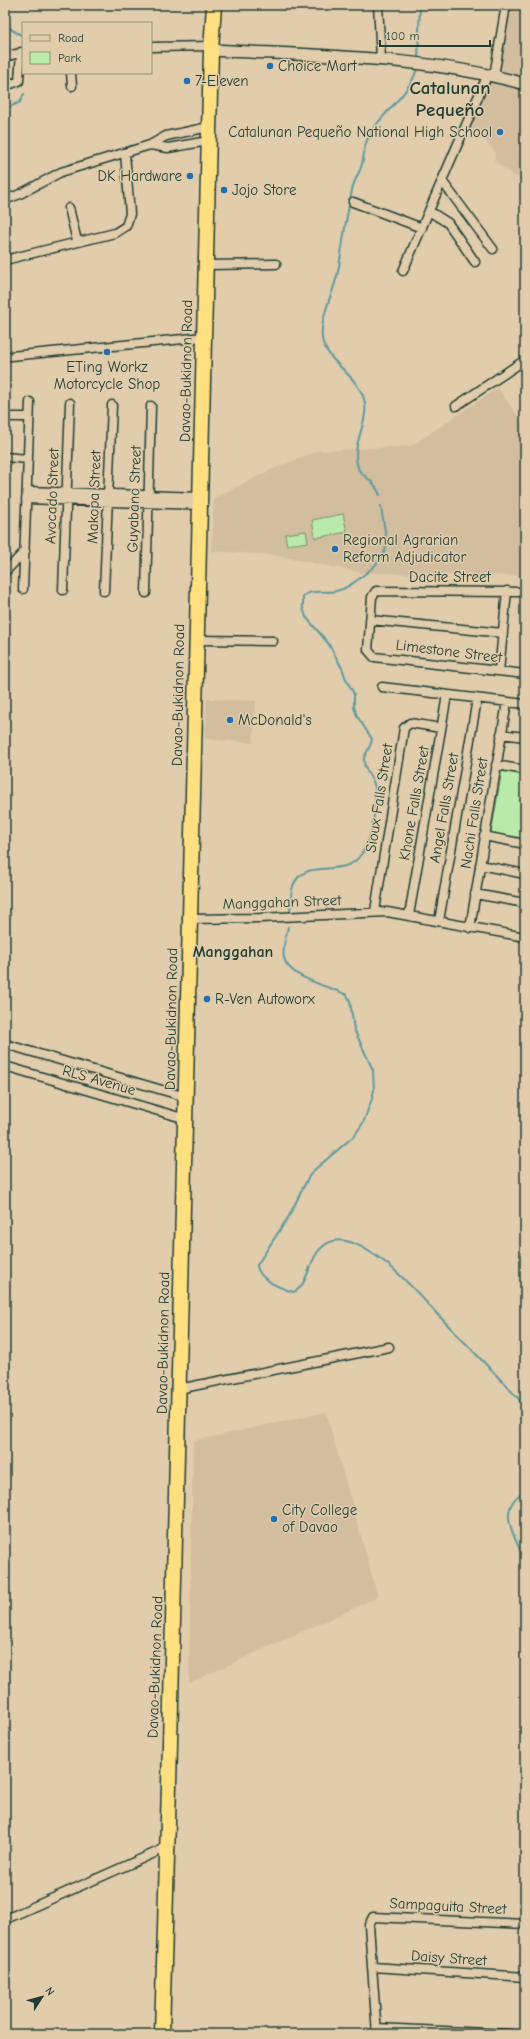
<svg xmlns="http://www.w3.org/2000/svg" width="530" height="2039" viewBox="0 0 530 2039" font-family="'Comic Neue',sans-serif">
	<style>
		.built { fill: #d3bd9f }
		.green { fill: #baeaa9; stroke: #6c946e }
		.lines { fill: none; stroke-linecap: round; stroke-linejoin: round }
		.stream { stroke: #5f9aa0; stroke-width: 2 }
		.minor-casing { stroke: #1f3d34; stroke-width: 11 }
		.tertiary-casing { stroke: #1f3d34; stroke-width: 14 }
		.trunk-casing { stroke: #1f3d34; stroke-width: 17 }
		.minor { stroke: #e1ccab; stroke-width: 8 }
		.tertiary { stroke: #e1ccab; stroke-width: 11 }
		.trunk { stroke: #ffdf80; stroke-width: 14 }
		.poi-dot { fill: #1f6fb2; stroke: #e1ccab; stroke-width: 1.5 }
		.labels { text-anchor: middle; stroke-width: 3; stroke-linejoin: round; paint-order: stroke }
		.poi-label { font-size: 15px; fill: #1f3d34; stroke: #e1ccab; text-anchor: start }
		.street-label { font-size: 15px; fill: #1f3d34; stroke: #e1ccab }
		.neighbourhood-label { font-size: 16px; font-weight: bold; fill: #1f3d34; stroke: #e1ccab }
		.district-label { font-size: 19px; font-weight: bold; fill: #1f3d34; stroke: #e1ccab }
	</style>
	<rect width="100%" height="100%" fill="#e1ccab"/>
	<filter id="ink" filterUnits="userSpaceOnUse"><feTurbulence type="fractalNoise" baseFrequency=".025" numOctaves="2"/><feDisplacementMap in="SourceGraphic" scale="8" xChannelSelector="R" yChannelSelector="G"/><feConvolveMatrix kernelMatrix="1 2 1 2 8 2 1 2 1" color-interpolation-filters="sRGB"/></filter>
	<g filter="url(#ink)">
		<path class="built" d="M510 5H525V77L499 70Z
			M490 78 525 88 524 183 494 161 495 152 481 135 469 129Z
			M498 388 525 427V576L363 573 273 555 211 551 214 498 275 468 317 451 411 446Z
			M207 699 256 701 253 743 205 739Z
			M326 1412 378 1597 189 1683 193 1441Z"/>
		<path class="green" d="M343 514 347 532 315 538 312 520Z
			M306 531 308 542 287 545 285 534Z
			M502 771 525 775V840L491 834Z"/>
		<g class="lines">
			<path class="stream" d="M5 22 12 30 23 36
				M418 60 420 5
				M5 109 20 102 24 94
				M380 495C378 491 376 486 372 482 368 478 362 475 359 470 348 446 371 422 364 399 357 376 330 363 323 343 317 322 334 292 338 272 343 244 346 215 353 186 355 179 360 172 362 164 364 157 364 150 366 143 376 116 408 98 417 69
				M290 912C291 901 290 887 297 879 309 861 345 876 359 857 363 852 367 845 369 839 373 828 378 794 374 784 371 776 363 768 364 759 364 755 371 747 372 739L357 716 354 707V694L346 679 342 668 328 643 306 617 303 608V596C313 588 324 594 336 591 347 589 356 581 365 574 396 550 385 541 381 506
				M288 927C286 936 282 949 284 958 288 978 331 987 347 995L350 1001 354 1029 373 1070 374 1090 372 1099 363 1123 354 1136 313 1171 308 1178 289 1216 257 1265C258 1280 281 1288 293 1292 311 1287 307 1248 333 1241 350 1237 369 1251 382 1260 403 1275 421 1297 439 1316 468 1346 497 1375 525 1406
				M525 1491C495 1508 514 1536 525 1560"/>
			<defs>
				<path id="minor" d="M378 5 381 59
					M151 47 211 46
					M5 57 23 52
					M71 73 72 86
					M494 76 506 5
					M5 86 19 81 21 52
					M150 145 168 148 208 141
					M442 181 493 249
					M5 200 20 194 61 172 150 145 166 136 209 127
					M353 202 422 228
					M69 208 77 241
					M429 211 448 223 475 262
					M5 260 115 233 126 226 130 214 125 153
					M205 265 276 264
					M403 271 488 74
					M11 356 204 337
					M456 406 525 360
					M5 417H29
					M5 457 28 459
					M27 491 200 497
					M26 499 199 505
					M5 572 25 551
					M23 589 30 402
					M63 590 70 403
					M104 591 112 405
					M525 592 376 591 372 597 368 650 374 657 525 674
					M146 593 151 406
					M370 620 503 633
					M196 640 273 641
					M499 671 507 591
					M382 687 525 704
					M501 734 525 737
					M496 765 525 770
					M484 836 525 844
					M480 865 525 874
					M475 894 525 903
					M375 911 404 728 410 723 441 728
					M409 915 447 695
					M189 919 260 918 387 912 525 937
					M439 921 477 699
					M470 928 507 702
					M5 1044 186 1097
					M5 1066 186 1119
					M178 1389 389 1347
					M6 1919 168 1847
					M372 1967 525 1977
					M376 2028 510 2034
					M377 2034 369 1925 373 1917 525 1924"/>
				<path id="tertiary" d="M211 50C315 56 424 56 525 84"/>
				<path id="trunk" d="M162 2034 169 1785 211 50 214 5"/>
			</defs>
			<use href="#minor" class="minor-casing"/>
			<use href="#tertiary" class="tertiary-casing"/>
			<use href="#trunk" class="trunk-casing"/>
			<use href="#minor" class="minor"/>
			<use href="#tertiary" class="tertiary"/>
			<use href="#trunk" class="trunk"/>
		</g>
	</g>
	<g class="poi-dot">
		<circle cx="270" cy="66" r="4"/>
		<circle cx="187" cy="81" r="4"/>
		<circle cx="500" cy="132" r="4"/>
		<circle cx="190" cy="176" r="4"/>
		<circle cx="224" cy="190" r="4"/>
		<circle cx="107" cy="352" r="4"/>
		<circle cx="335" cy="549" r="4"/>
		<circle cx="230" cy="720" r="4"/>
		<circle cx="207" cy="999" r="4"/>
		<circle cx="274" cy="1519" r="4"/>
	</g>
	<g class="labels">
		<g class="poi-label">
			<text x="278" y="71">Choice Mart</text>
			<text x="195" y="86">7-Eleven</text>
			<text x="492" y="137" text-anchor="end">Catalunan Pequeño National High School</text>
			<text x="182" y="181" text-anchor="end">DK Hardware</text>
			<text x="232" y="195">Jojo Store</text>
			<text x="107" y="372" text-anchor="middle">ETing Workz<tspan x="107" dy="17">Motorcycle Shop</tspan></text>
			<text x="343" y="545">Regional Agrarian<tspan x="343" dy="17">Reform Adjudicator</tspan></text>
			<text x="238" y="725">McDonald's</text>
			<text x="215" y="1004">R-Ven Autoworx</text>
			<text x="282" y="1515">City College<tspan x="282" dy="17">of Davao</tspan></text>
		</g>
		<g class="street-label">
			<text transform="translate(186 371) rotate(-89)" y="5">Davao-Bukidnon Road</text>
			<text transform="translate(52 496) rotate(-88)" y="5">Avocado Street</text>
			<text transform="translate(94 497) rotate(-88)" y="5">Makopa Street</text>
			<text transform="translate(134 499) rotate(-88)" y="5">Guyabano Street</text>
			<text x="450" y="582">Dacite Street</text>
			<text transform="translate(449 651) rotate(7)" y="5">Limestone Street</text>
			<text transform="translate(178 695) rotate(-89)" y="5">Davao-Bukidnon Road</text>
			<text transform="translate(379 798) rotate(-81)" y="5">Sioux Falls Street</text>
			<text transform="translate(414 803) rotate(-80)" y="5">Khone Falls Street</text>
			<text transform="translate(444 808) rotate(-80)" y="5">Angel Falls Street</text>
			<text transform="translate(474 813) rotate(-81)" y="5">Nachi Falls Street</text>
			<text transform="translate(282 902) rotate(-2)" y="5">Manggahan Street</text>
			<text transform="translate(171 1019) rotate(-89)" y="5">Davao-Bukidnon Road</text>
			<text transform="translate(99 1080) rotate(16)" y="5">RLS Avenue</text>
			<text transform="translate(163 1343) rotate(-89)" y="5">Davao-Bukidnon Road</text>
			<text transform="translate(155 1667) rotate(-88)" y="5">Davao-Bukidnon Road</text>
			<text transform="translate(448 1906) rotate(3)" y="5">Sampaguita Street</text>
			<text transform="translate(449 1958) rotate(4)" y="5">Daisy Street</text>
		</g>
		<g class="neighbourhood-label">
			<text x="233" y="957">Manggahan</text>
		</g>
		<g class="district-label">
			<text x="450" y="94">Catalunan<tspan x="450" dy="22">Pequeño</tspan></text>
		</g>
	</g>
	<rect width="530" height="2039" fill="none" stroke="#e1ccab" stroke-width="20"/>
	<rect x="10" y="10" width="510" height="2019" fill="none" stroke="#1f3d34" stroke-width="1.5" filter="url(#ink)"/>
	<rect x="22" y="22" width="130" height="52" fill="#e1ccab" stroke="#93937b"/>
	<rect x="30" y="35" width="20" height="6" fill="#e1ccab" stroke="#93937b"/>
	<text x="58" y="42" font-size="12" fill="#1f3d34">Road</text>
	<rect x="30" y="52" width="20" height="12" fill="#baeaa9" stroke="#93937b"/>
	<text x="58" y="62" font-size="12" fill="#1f3d34">Park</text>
	<g transform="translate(42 1997) rotate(54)" stroke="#e1ccab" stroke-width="3" paint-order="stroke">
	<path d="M0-3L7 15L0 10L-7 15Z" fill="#1f3d34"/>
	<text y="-6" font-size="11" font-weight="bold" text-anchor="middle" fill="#1f3d34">N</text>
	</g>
	<path d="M380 40v6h110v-6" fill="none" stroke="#1f3d34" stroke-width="2"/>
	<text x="386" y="40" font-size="12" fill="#1f3d34" stroke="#e1ccab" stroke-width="3" paint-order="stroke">100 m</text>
</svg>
